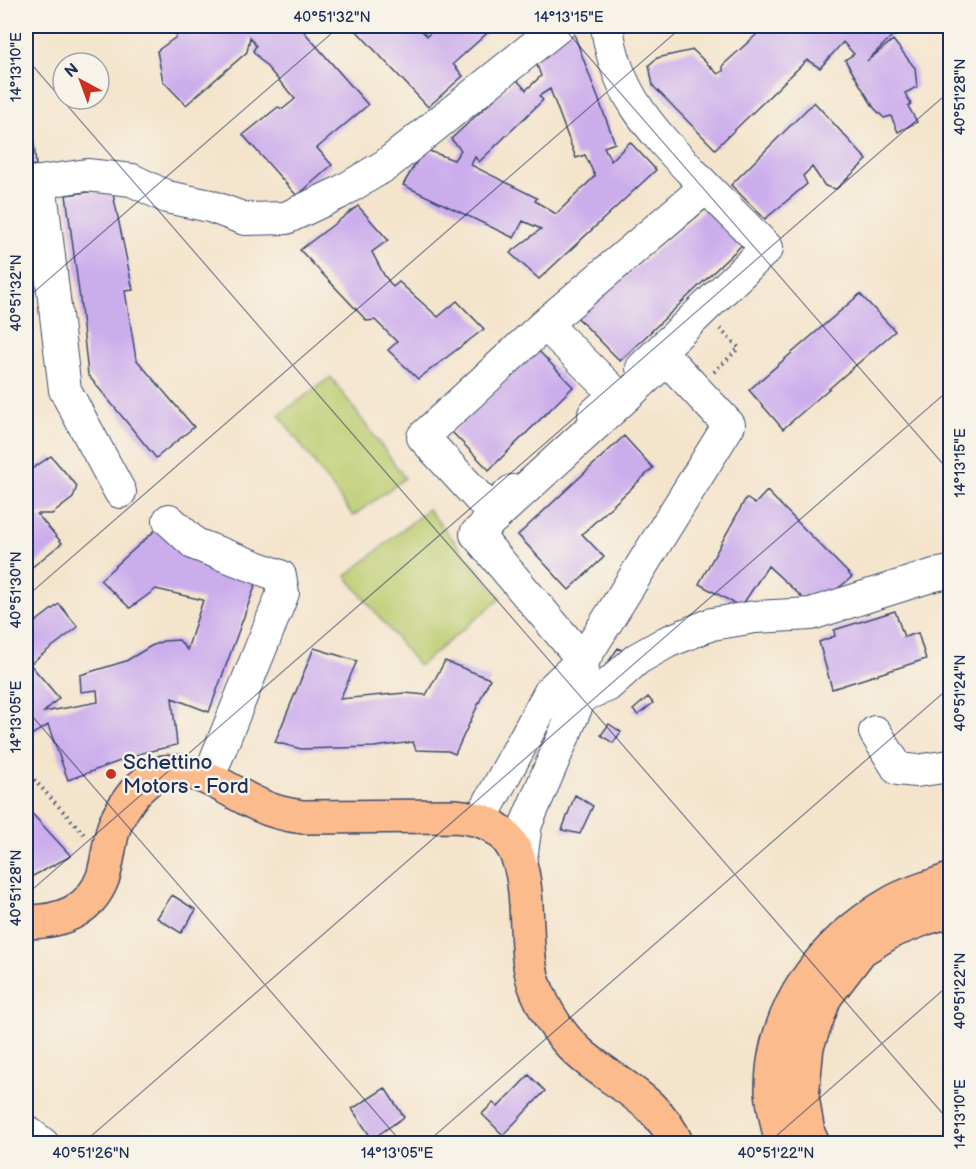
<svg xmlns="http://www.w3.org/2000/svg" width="976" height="1169" viewBox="0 0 976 1169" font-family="'Balsamiq Sans',sans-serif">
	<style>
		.green { fill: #bbcb6d; stroke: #6b7d66; stroke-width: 1.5 }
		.building { fill: #ccadec; fill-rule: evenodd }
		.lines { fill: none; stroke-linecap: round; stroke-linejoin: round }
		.minor-casing { stroke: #3c4a6e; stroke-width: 34 }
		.major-casing { stroke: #3c4a6e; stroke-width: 36 }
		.highway-casing { stroke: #3c4a6e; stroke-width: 36 }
		.path { stroke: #3c4a6e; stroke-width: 4; stroke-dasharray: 1.5 4.5; stroke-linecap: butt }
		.minor { stroke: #fff; stroke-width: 32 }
		.major { stroke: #fbbb8d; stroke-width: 33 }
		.highway { stroke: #fbbb8d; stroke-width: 33 }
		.ticks { fill: none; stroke: #1b2f5e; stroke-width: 1.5; stroke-opacity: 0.45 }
		.poi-dot { fill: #c8321e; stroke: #f7f3e8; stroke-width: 2 }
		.labels { text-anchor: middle; stroke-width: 5; stroke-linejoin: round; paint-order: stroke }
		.poi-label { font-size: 21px; fill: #1b2f5e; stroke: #f7f3e8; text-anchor: start }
		.neatline { fill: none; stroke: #1b2f5e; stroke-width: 2 }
		.ticks-label { font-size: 15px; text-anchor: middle; fill: #1b2f5e }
	</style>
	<rect width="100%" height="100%" fill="#f7f3e8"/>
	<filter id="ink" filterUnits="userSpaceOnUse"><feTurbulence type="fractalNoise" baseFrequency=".0167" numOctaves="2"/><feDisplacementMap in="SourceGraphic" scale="12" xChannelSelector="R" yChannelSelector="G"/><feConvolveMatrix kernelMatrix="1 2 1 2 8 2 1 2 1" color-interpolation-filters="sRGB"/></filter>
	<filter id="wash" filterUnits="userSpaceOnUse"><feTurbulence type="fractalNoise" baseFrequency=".008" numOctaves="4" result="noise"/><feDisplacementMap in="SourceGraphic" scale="24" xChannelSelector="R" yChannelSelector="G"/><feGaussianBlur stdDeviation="1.35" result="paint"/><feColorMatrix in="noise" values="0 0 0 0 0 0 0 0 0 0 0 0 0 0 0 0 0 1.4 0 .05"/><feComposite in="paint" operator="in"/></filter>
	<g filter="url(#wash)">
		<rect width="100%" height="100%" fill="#f4e4cc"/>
		<path class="green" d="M331 377 405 478 353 516 279 415Z
			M428 509 501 598 419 666 346 576Z"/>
		<g id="blocks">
			<path class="building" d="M181 26H299L368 105 317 148 332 165 297 196 243 135 278 107 283 109 295 99 253 51 256 46 250 37 247 52 186 105 163 81 157 51 176 37 178 28Z
				M352 26H417L427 36 438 26H495L453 64 463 76 428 107Z
				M766 26H777L789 29 792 26H897L899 29 867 61 893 40 915 68 917 87 905 93 911 104 908 106 917 122 898 132 891 116 884 118 874 108 845 60 854 54 843 42 820 68 807 60 715 149 653 86 649 65 657 58 693 50 718 74 723 71V65Z
				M902 26H928V27L903 29Z
				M572 29 615 143 604 147 611 161 630 142 656 170 539 279 510 253 541 229 523 221 514 238 403 185 424 149 454 160 461 150 451 139 516 79 526 90 541 76 533 54ZM550 89 576 158 585 155 595 176 556 214 535 201 537 198 471 165 475 157 479 162 543 100 539 96Z
				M26 70H27L36 165 26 166Z
				M814 102 867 160 836 189 825 186 812 167 803 176 807 184 765 219 731 185Z
				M112 189 133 290 125 291 136 359 194 427 156 458 88 375 80 299 66 195Z
				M358 206 388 240 372 252 384 275 393 287 399 282 438 317 457 301 484 329 418 379 388 350 397 342 375 320 367 321 300 250Z
				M708 207 744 243 620 361 577 317Z
				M860 294 895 331 783 429 749 390Z
				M26 349 32 356 26 368Z
				M537 349 573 387 489 470 452 432Z
				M624 436 653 468 582 534 604 557 569 590 518 535Z
				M51 456 77 486 73 498 52 514H37L62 543 26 572V473Z
				M767 491 852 577 814 608 768 566 741 607 699 584 746 498 755 504Z
				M160 526 258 578 209 712 172 698 177 745 142 753 68 780 48 725 26 738V629L59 604 78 627 30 664 59 698 44 712 98 702 97 690 81 692 80 675 126 661 151 646 163 641 179 640 187 650 203 600 156 589 130 608 100 580Z
				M895 611 904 637 918 633 926 659 832 689 819 642 835 636 834 630Z
				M314 648 357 661 340 699 405 693 426 695 445 661 490 679 455 754 448 751 416 750 413 742 374 747 301 749 275 742Z
				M618 648 628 654 619 667 609 661Z
				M648 697 653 703 638 715 633 710Z
				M609 724 621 732 613 743 601 735Z
				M575 795 593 806 580 834 562 830Z
				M26 807 71 856 29 878 26 873Z
				M172 895 196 910 181 933 157 918Z
				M529 1075 545 1091 503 1135 482 1114 493 1103 498 1107Z
				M385 1088 404 1117 372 1139 352 1109Z"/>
		</g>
	</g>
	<g filter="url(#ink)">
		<use href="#blocks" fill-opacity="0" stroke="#3c4a6e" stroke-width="1.5"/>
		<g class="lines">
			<defs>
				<path id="minor" d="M607 26C616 99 658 136 706 187
					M40 182 87 175 132 180 167 197 210 206 245 219 286 218 339 193 386 165 559 26
					M26 183 40 182 65 390 120 492
					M545 324 616 394 594 414
					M512 491 491 511 423 437 545 324 706 187 767 248 642 368
					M169 520 195 544 280 576 283 593 208 779
					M581 696 607 686 637 659 667 642 712 624 755 617 811 614 934 575 950 572
					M875 732 898 769 916 771 950 766
					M480 820 551 690 583 660 729 425 667 359 476 534 583 660 581 696 526 824 520 866
					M26 1131 43 1144"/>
				<path id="major" d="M26 922C60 922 90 912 103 877 108 861 109 843 114 827 119 814 126 803 135 792 142 785 155 773 165 772 200 766 229 792 259 805 273 812 287 815 303 817L456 816C463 817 471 818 479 820 548 842 514 940 537 991 548 1017 562 1039 584 1057 617 1084 660 1103 677 1144"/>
				<path id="highway" d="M782 1144C778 1126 773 1107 772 1090 772 1009 823 942 891 903 908 893 931 887 950 880
					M813 1144 808 1133 802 1097 807 1046 825 997 861 950 892 931 926 918 950 911"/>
			</defs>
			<use href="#minor" class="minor-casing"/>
			<use href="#major" class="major-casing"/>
			<use href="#highway" class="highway-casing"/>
			<path class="path" d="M714 372 739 348 720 329
				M26 771 84 834"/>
			<use href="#minor" class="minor"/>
			<use href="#major" class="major"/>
			<use href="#highway" class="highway"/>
		</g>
	</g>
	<path class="ticks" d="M562 26 950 472M26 58 950 1122M26 299 340 26M26 597 683 26M26 709 403 1144M26 895 950 91M82 1144 950 389M425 1144 950 687M767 1144 950 984"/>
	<circle class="poi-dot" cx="111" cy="774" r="6"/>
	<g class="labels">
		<g class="poi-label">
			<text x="123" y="769">Schettino<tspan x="123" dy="24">Motors - Ford</tspan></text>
		</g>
	</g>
	<rect width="976" height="1169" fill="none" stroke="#f7f3e8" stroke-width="66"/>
	<g transform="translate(81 81) rotate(319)"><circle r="28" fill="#f7f3e8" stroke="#9fa5b1" stroke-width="1.5"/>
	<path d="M0-4.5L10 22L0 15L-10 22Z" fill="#c8321e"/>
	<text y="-9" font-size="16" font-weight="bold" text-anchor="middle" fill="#1b2f5e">N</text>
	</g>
	<rect x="33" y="33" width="910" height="1103" class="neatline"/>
	<g class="ticks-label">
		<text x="332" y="22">40°51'32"N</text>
		<text x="569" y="22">14°13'15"E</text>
		<text transform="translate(16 67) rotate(-90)" y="5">14°13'10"E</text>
		<text transform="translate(960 97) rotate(-90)" y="5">40°51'28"N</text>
		<text transform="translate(16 293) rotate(-90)" y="5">40°51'32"N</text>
		<text transform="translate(960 463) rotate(-90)" y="5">14°13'15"E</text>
		<text transform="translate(16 590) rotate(-90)" y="5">40°51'30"N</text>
		<text transform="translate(960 693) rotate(-90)" y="5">40°51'24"N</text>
		<text transform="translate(16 717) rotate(-90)" y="5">14°13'05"E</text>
		<text transform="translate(16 888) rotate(-90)" y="5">40°51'28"N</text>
		<text transform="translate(960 991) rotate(-90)" y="5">40°51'22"N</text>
		<text transform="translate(960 1114) rotate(-90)" y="5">14°13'10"E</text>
		<text x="91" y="1158">40°51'26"N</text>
		<text x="397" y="1158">14°13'05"E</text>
		<text x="776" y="1158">40°51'22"N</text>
	</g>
</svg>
